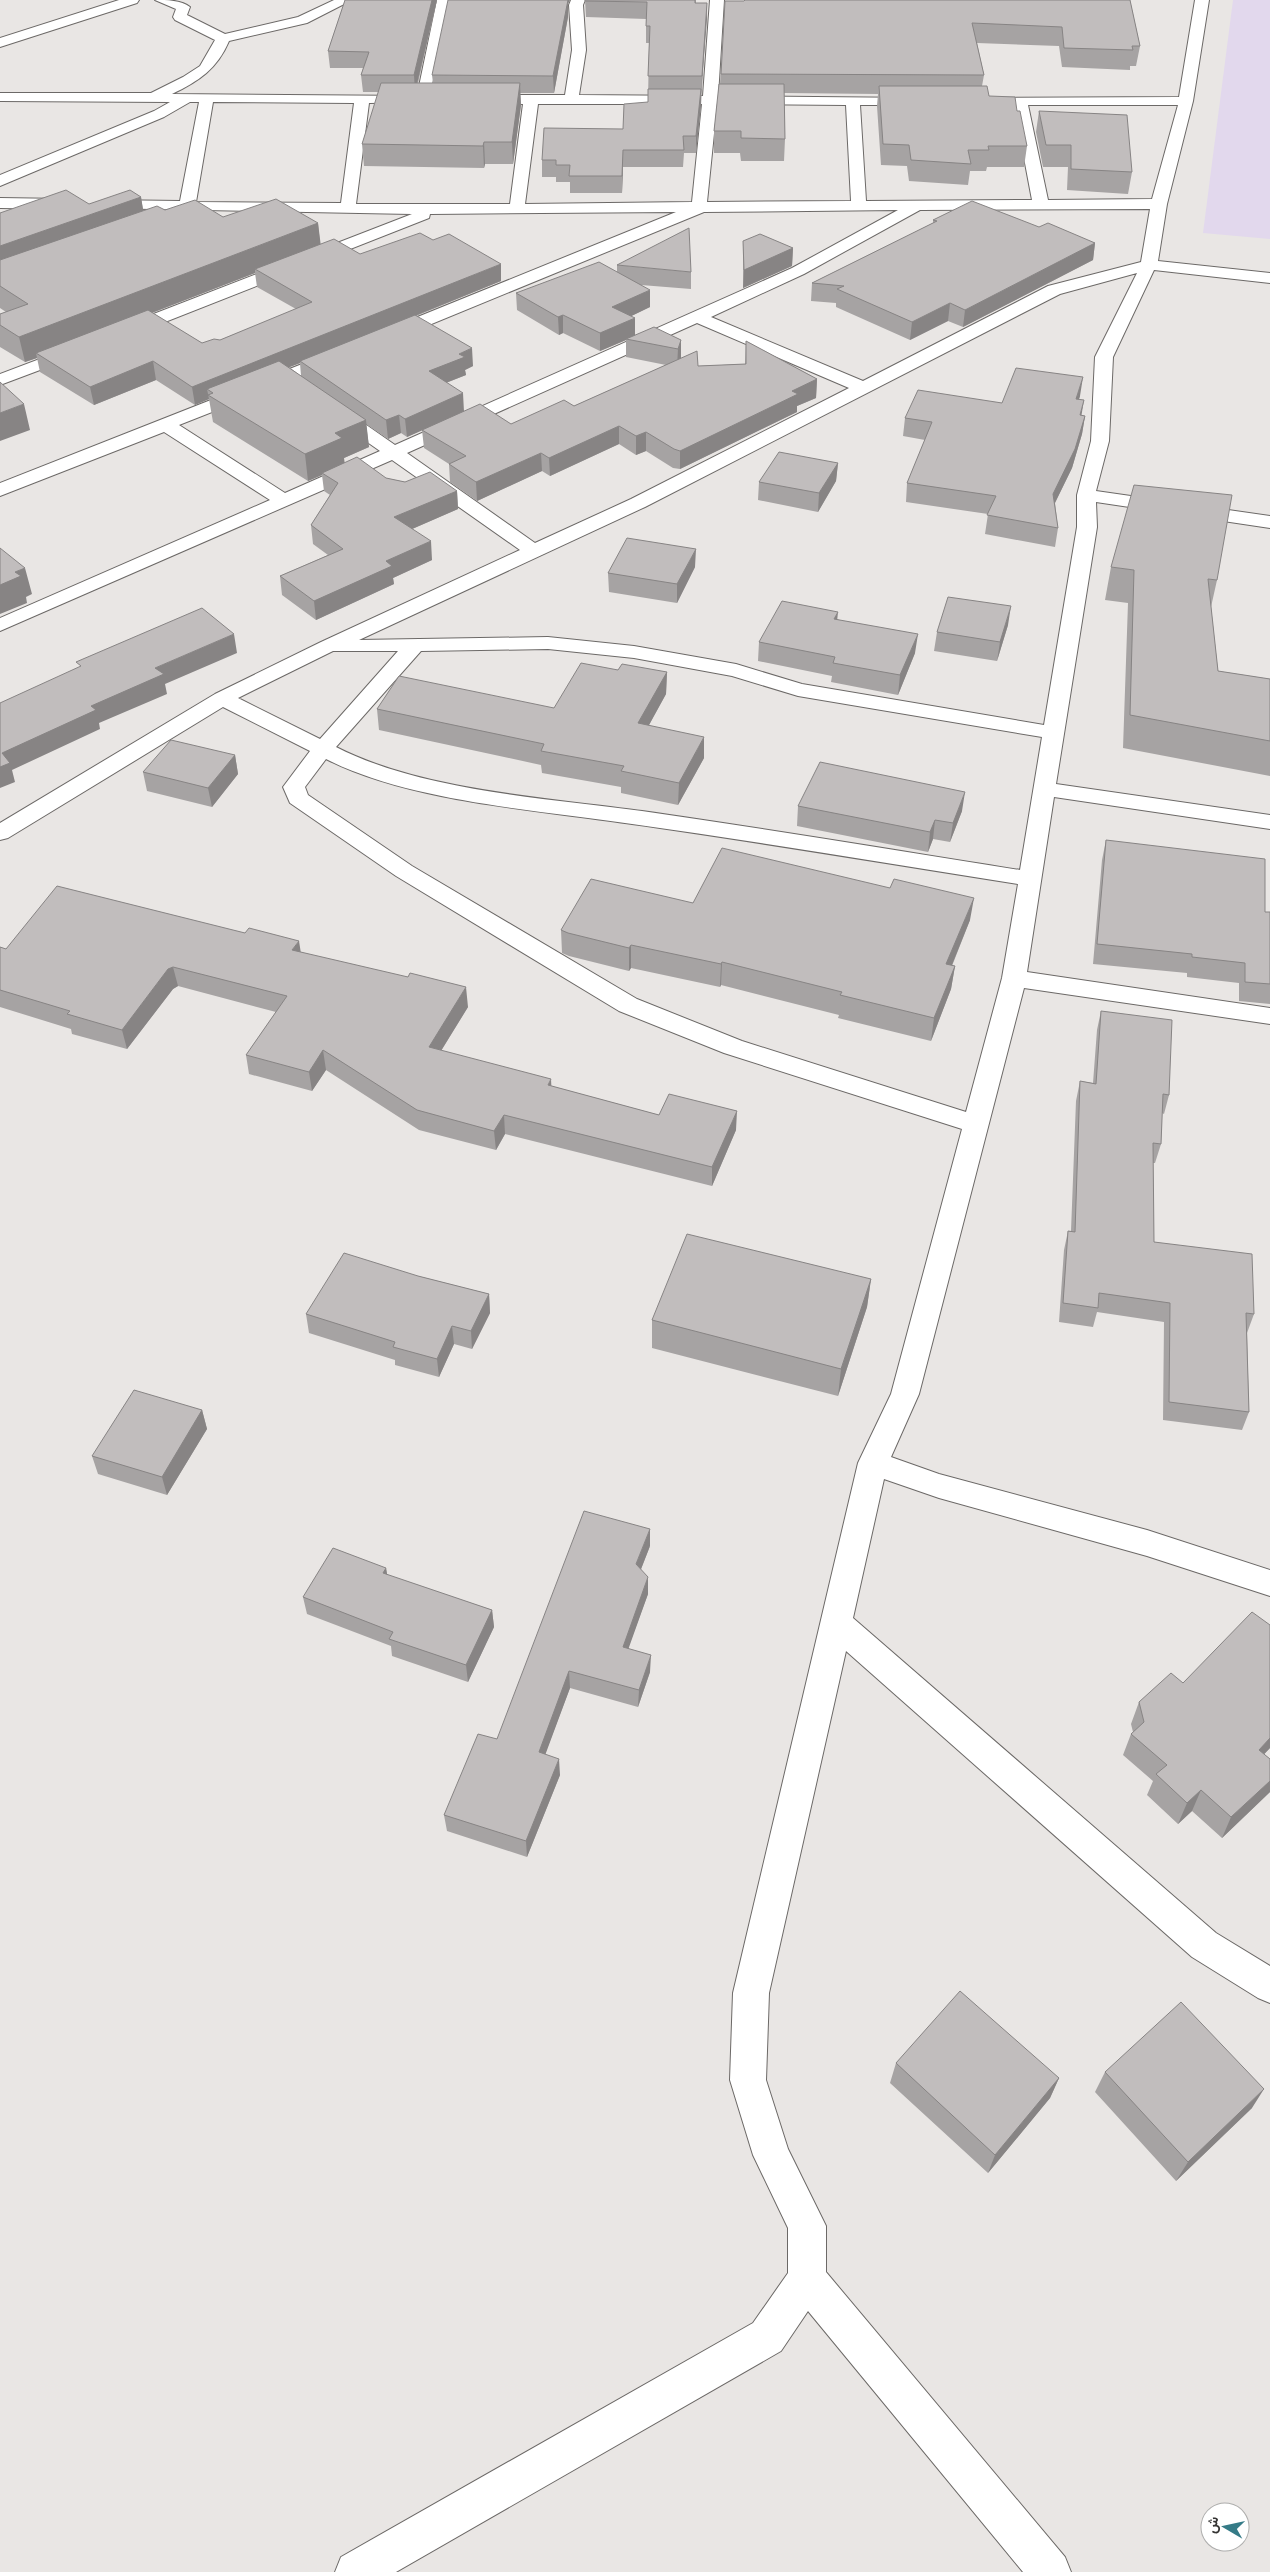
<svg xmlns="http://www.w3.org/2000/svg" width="1270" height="2572" viewBox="0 0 1270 2572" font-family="Inter,Vazirmatn,sans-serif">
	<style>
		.education { fill: #e2d8ed }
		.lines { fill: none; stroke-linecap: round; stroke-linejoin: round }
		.minor-casing { stroke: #6c6967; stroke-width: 2 }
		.major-casing { stroke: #6c6967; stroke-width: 2 }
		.minor { fill: #fff; fill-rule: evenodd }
		.major { fill: #fff; fill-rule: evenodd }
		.wall { fill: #a6a3a3; fill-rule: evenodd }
		.shaded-wall { fill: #878484 }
		.building { fill: #c1bdbd; stroke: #878484 }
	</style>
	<rect width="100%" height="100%" fill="#e9e6e4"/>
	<path class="education" d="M1233 0H1270V239L1203 233Z"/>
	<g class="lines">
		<defs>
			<path id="minor" d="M155 0C167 0 181 0 190 7L187 15 225 34 298 17 334 0H352L307 23 229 41C217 69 199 81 172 94L417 96 437 0H451L428 102 369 103 356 204H510L523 104 484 103 477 99 484 95H565L572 50 569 5 571 0H585L583 5 586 50 579 95 703 96 710 0H724L718 96 921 98 923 101 916 105H860L866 201 1032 200 1014 105H979L972 101 974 98 1179 97 1195 0H1209L1193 101 1167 204 1158 261 1270 273V283L1154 270 1113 357 1109 441 1096 491 1270 516V528L1096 502 1097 527 1056 784 1270 815V829L1054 797 1027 972 1270 1008V1024L1024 988 919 1394 891 1457 939 1474 1147 1530 1270 1570V1596L1147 1556 939 1498 884 1479 853 1618 1216 1933 1270 1966V2003L1258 1998 1192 1957 846 1651 769 1993 766 2080 788 2149 826 2226V2272L1065 2557 1071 2572H1023L808 2311 781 2351 396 2572H335L341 2557 753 2323 788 2273V2228L753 2155 730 2080 733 1993 858 1463 891 1394 962 1129 724 1053 619 1011 396 876 290 803 283 787 310 751 223 707 8 838 0 840V823L215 694 321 642 520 550 392 460 0 631V618L270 500 164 432 0 496V483L330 353H342L345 357 342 361 179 425 285 493 380 451 330 416 327 412 330 408H342L395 445 792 268 898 210 704 212 395 339H383L380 335 383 331 676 212 430 214 429 218 132 335H120L118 331 120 327 412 214 99 208 97 205 105 200 180 201 199 102H190L164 117 0 186V175L154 111 170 102 0 101V93H151L183 77 200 66 215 40 175 20 173 17 176 9ZM213 102 354 103 341 203 196 202ZM538 104H702L692 202 525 204ZM717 104 846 105 851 201 707 202ZM1028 105H1178L1152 199 1048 200ZM1150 209 1141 262 1048 286 863 381 711 317 804 274 920 210ZM1137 273 1095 357 1091 441 1077 495V527L1044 725 802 684 736 664 634 646 548 637 359 640 645 507 1060 294ZM697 323 849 388 631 499 535 543 407 453ZM548 649 634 658 732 676 798 696 1042 737 1020 870C894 850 768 829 642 811 546 798 422 791 336 747L421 651ZM333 651H398L320 739 238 698ZM326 759C410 802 539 810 632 824 761 842 889 864 1018 884L1002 978 966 1112 742 1041 637 999 412 866 308 795 305 787Z
				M0 198 65 199 73 204 65 209 0 208Z
				M74 346 80 347 83 351 80 355 0 385V374Z"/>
			<path id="major" d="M119 0H139L137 3 0 47V38Z"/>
		</defs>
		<use href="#minor" class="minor-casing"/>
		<use href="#major" class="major-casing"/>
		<use href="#minor" class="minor"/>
		<use href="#major" class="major"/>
	</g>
	<path class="wall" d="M345 0H437L418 83H433L432 75 568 4V17L554 93H520L521 105 513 164H485L484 168 364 166 362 144 379 92H363L361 75 363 68H330L328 51Z
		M585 0H696V3H707L701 106 696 153H684L683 167H623L622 193H570V182H556V177H542V160L623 129 648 102 649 43H646V19L586 17Z
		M1130 0 1140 46 1136 66H1130V70L1062 67 1059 46 977 43 984 75 982 86 989 96 1017 111 1027 146 1024 167H987L986 171H970L968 185 909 181 907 166 881 165 877 106 878 94 784 93 785 139 784 161H741L740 153H714V131L720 84 725 1Z
		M1039 111 1132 172 1128 194 1067 190 1068 167H1043L1036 132Z
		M141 197 143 211 165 210 223 217 318 223 320 244 360 254 501 281 416 316 473 366 465 370 466 375 446 383 464 411 511 424 574 406 666 365 626 357V340L600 351 563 333 559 335 517 310 516 293 617 272V265L691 272V289L641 285 650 307 631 316 635 335 681 340 680 358 698 366 745 364 746 341 817 379 816 398 797 406V412L680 469 673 468 646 451 636 455 619 444 550 476 542 471 477 501 450 482 449 464 424 448 422 430 407 437 401 433 388 439 366 424 369 447 344 458V463L386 478 405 482 457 491 458 509 412 529 432 560 393 578 394 584 316 620 282 595 280 576 328 555 313 544 311 525 330 495 324 491 322 475 308 481 213 422 209 399 195 405 156 380 94 405 40 372 37 358 25 362 0 347V314L6 312 0 308V213L89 204ZM255 273 257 287 296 309 220 340 202 343 152 313ZM300 363 301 376 289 367Z
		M933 220 1039 227 1095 243 1093 260 963 327 948 321 910 340 836 307V303L811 301 812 283 933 223Z
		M743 241 793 248 792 266 743 288Z
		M1080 396 1079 399 1081 415 1085 416 1082 434 1072 468 1055 503 1058 528 1055 547 985 534 988 514 906 502 907 483 925 440 903 436 905 418 1002 403Z
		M838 463 836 481 818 512 758 500 759 482Z
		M695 567 677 603 609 592 608 573Z
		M1111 567 1217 580 1211 607 1218 671 1270 679V776L1123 748 1128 603 1105 600Z
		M837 619 915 653 898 695 831 682 832 676 758 661 759 642Z
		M1008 625 997 661 934 651 937 632Z
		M667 672 666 694 649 725 704 758 678 805 621 793V787L542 773 541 765 379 730 377 709 554 708Z
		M235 755 238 774 212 807 147 791 143 772Z
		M798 806 962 811 950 842 933 839 928 852 797 826Z
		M1106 840 1265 912H1270V1004L1239 1001V983L1187 977V973L1093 964 1102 860Z
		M693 903 970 920 952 966H955L951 989 931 1041 838 1018 839 1015 721 985 720 987 631 968 629 971 569 956 562 953 561 930Z
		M0 947 6 949 301 952 468 1007 441 1051 551 1086 659 1115 736 1130 712 1186 505 1134 496 1150 419 1130 326 1070 312 1091 249 1074 246 1055 276 1012 178 986 173 989 127 1049 72 1034 71 1029 0 1007Z
		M1101 1011 1169 1095 1164 1114 1162 1113 1161 1144 1155 1163H1153L1154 1242 1254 1314 1247 1333 1249 1412 1242 1430 1163 1420 1164 1322 1097 1312 1093 1327 1059 1322 1064 1250 1068 1231H1071L1076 1101 1080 1081 1093 1083 1097 1030Z
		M418 1276 489 1294 490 1313 472 1349 454 1344 439 1377 395 1365V1360L309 1333 306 1314Z
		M871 1279 867 1307 838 1396 652 1348V1320Z
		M202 1410 207 1429 167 1495 98 1474 92 1456Z
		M650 1546 641 1569 648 1594 628 1648 650 1672 638 1707 570 1688 545 1754 560 1775 527 1857 447 1831 444 1815 497 1739Z
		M386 1568 387 1575 492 1610 494 1627 468 1682 392 1656 391 1646 307 1614 303 1597Z
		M1270 1625V1748L1264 1754 1270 1759V1792L1222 1838 1192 1811 1178 1824 1147 1795 1153 1781 1123 1755 1131 1734 1133 1732 1131 1724 1139 1702 1183 1683Z
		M896 2063 1059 2078 1050 2098 988 2173 890 2083Z
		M1105 2072 1252 2108 1176 2181 1095 2092Z"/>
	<path class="shaded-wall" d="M432 0H437L415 92 414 75Z
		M567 0H570L568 4V17L554 93 553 76Z
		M707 3V19L701 93 702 76Z
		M520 83 521 105 513 164 512 142Z
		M701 89V106L696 153V136Z
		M484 142 485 164 484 168 483 146Z
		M623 150V167L622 193V176Z
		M141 197 145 221 0 273V246Z
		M318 223 321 247 255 269V273L40 356 36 353 37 358 25 362 19 337Z
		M1095 243 1093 260 963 327 965 310Z
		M793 248 792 266 743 288 744 270Z
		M501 264V281L301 362 300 361V363L214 397 213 393 207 389 209 399 195 405 192 387Z
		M650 290V307L613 325 612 307Z
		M950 303 948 321 910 340 912 322Z
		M563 315V333L559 335 558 317Z
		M635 318V336L626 339V340L600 351V333Z
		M681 340V358L677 367 678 349Z
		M472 348 473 366 465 370 466 375 430 389 429 371 459 354Z
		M153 361 156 380 94 405 90 387Z
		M1083 377 1080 396 1073 417 1076 399Z
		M817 379 816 398 797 406V412L680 469V451L792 391Z
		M463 393 464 412 407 437 405 419Z
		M1084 400 1081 418 1080 415Z
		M24 404 30 430 0 441V413Z
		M399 415 401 433 388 439 386 420Z
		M1085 416 1082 434 1072 468 1050 513 1053 494Z
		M366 420 369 447 344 458 345 465 322 473V475L308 481 305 454 335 433Z
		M619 426V444L550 476 549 458Z
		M646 432V451L636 455V436Z
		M541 453 542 471 477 501 476 482Z
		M838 463 836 481 818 512 819 493Z
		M457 491 458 509 396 536 394 517Z
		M431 541 432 560 393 578 394 584 316 620 314 601 386 561Z
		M696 549 695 567 677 603V584Z
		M25 568 32 594 26 597 27 603 0 614V585L15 572Z
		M1011 606 1008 625 997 661 1000 642Z
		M838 612 836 631 834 619Z
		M234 634 237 653 165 684 167 694 99 723 100 729 12 770 15 782 0 788V767L2 753 91 706 155 668Z
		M918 634 915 653 898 695 900 675Z
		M667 672 666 694 638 745V723Z
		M704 737V758L678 805 679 783Z
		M235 755 238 774 212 807 208 788Z
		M965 792 962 811 950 842 953 823Z
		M935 820 933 839 928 852 930 832Z
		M974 898 970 920 943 987 946 964Z
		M299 941 302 960 292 950Z
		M631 945V968L629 971V948Z
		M722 962 721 985 720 987 721 964Z
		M955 966 951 989 931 1041 934 1018Z
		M173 967 178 986 173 989 127 1049 122 1030 168 969Z
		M466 987 468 1007 431 1067 429 1047Z
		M323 1050 326 1070 312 1091 309 1072Z
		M551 1079 552 1099 548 1085Z
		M737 1111 736 1130 712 1186V1167Z
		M504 1115 505 1134 496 1150 494 1131Z
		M871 1279 867 1307 838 1396 841 1369Z
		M489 1294 490 1313 472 1349 471 1331Z
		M452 1326 454 1344 439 1377 437 1359Z
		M202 1410 207 1429 167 1495 162 1477Z
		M650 1529V1546L636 1582V1564Z
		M386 1568 389 1585 383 1573Z
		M648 1577V1594L623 1664V1647Z
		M492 1610 494 1627 468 1682 466 1665Z
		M651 1655 650 1672 638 1707 639 1690Z
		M569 1671 570 1688 540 1769 539 1752Z
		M1270 1738V1748L1249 1770 1259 1750Z
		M559 1759 560 1775 527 1857 526 1841Z
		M1270 1781V1792L1222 1838 1231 1817Z
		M1201 1790 1192 1811 1178 1824 1187 1803Z
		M1059 2078 1050 2098 988 2173 995 2155Z
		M1264 2089 1252 2108 1176 2181 1188 2162Z"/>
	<path class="building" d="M345 0H432L414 75H361L369 52 328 51Z
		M448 0H568L553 76 432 75Z
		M585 0H695V3H707L702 76H648L650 26H646L647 2 585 1Z
		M745 0H1130L1140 46H1132L1133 50 1064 48 1062 27 972 23 984 75 721 74 725 1H744Z
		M381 83H520L512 142H484L483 146 362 144Z
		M719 84H784L785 139 741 138V131H714Z
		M879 86H987L989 96 1015 97 1017 111H1020L1027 146H988L989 150H968L971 164 911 160 909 145 883 144Z
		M648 89H701L696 136H683L684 150H623L622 176H569L570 165H556V160H542L544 128 623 129 624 104 648 102Z
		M1039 111 1127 115 1132 172 1071 169V145H1046Z
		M66 190 89 204 130 190 141 197 0 246V213Z
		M276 199 318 223 19 337 0 325V314L28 304 0 286V260L157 206 165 210 195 200 223 217Z
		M972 201 1039 227 1048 223 1095 243 965 310 950 303 912 322 837 289 844 286 812 283 937 221 933 220Z
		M689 228 691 272 617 265Z
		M420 233 433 240 449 234 501 264 192 387 153 361 90 387 36 353 148 310 202 343 214 339 220 340 312 302 255 269 334 239 360 254Z
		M760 234 793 248 744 270 743 241Z
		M599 262 650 290 612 307 635 318 600 333 563 315 558 317 516 293Z
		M415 315 472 348 459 354 465 357 429 371 463 393 405 419 399 415 386 420 300 361Z
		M654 327 681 340 678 349 626 339Z
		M746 341 817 379 792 391 798 394 680 451 674 449 646 432 636 436 619 426 549 458 541 453 476 482 449 464 466 456 422 430 480 404 511 424 564 400 574 406 697 351 698 366 746 364Z
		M279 361 366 420 335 433 342 438 305 454 208 395 213 393 207 389Z
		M1016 368 1083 377 1076 399 1084 400 1080 415 1085 416 1075 449 1053 494 1058 528 987 515 996 496 907 483 932 422 905 418 918 390 1002 403Z
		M0 382 24 404 0 413Z
		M779 452 838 463 819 493 759 482Z
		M357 457 386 478 405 482 430 472 457 491 394 517 431 541 386 561 392 566 314 601 280 576 343 549 311 525 338 483 322 473Z
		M1134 485 1232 495 1217 580 1208 579 1218 671 1270 679V741L1130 715 1134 570 1111 567Z
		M627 538 696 549 677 584 608 573Z
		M0 548 25 568 15 572 21 576 0 585Z
		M948 597 1011 606 1000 642 937 632Z
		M782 601 838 612 834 619 918 634 900 675 833 663 835 657 759 642Z
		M202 608 234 634 155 668 164 674 91 706 96 710 2 753 10 763 0 767V703L81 666 76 662Z
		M581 663 618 670 622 664 667 672 638 723 704 737 679 783 621 771 624 766 541 751 544 744 377 709 399 676 554 708Z
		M171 740 235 755 208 788 143 772Z
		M820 762 965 792 953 823 935 820 930 832 798 806Z
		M1106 840 1265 859V912H1270V984L1245 982V963L1192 957V954L1097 944Z
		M722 848 890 888 894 879 974 898 946 964 955 966 934 1018 840 995 842 992 722 962 721 964 631 945 629 948 568 933 561 930 591 879 693 903Z
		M57 886 245 933 249 928 299 941 292 950 408 977 410 973 466 987 429 1047 551 1079 548 1085 659 1115 669 1094 737 1111 712 1167 504 1115 494 1131 417 1110 323 1050 309 1072 246 1055 287 996 173 967 168 969 122 1030 67 1014 70 1011 0 990V947L6 949Z
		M1101 1011 1172 1020 1169 1095 1163 1094 1161 1144 1153 1143 1154 1242 1252 1254 1254 1314 1246 1313 1249 1412 1169 1402 1170 1303 1099 1293 1098 1308 1063 1303 1068 1231 1075 1232 1080 1081 1096 1084Z
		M687 1234 871 1279 841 1369 652 1320Z
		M344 1253 418 1276 489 1294 471 1331 452 1326 437 1359 393 1347 395 1342 306 1314Z
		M134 1390 202 1410 162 1477 92 1456Z
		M584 1511 650 1529 636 1564 648 1577 623 1647 651 1655 639 1690 569 1671 539 1752 559 1759 526 1841 444 1815 478 1734 497 1739Z
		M333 1548 386 1568 383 1573 492 1610 466 1665 389 1639 393 1632 303 1597Z
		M1252 1612 1270 1625V1738L1259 1750 1270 1759V1781L1231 1817 1201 1790 1187 1803 1156 1774 1167 1765 1131 1734 1144 1722 1139 1702 1171 1673 1183 1683Z
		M960 1991 1059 2078 995 2155 896 2063Z
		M1181 2002 1264 2089 1188 2162 1105 2072Z"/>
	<g transform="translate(1225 2527) rotate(279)"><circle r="24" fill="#ffffff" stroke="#aeaead"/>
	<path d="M0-4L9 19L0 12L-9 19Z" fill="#357b87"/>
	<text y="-8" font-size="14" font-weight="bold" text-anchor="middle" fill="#353433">ش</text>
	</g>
</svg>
